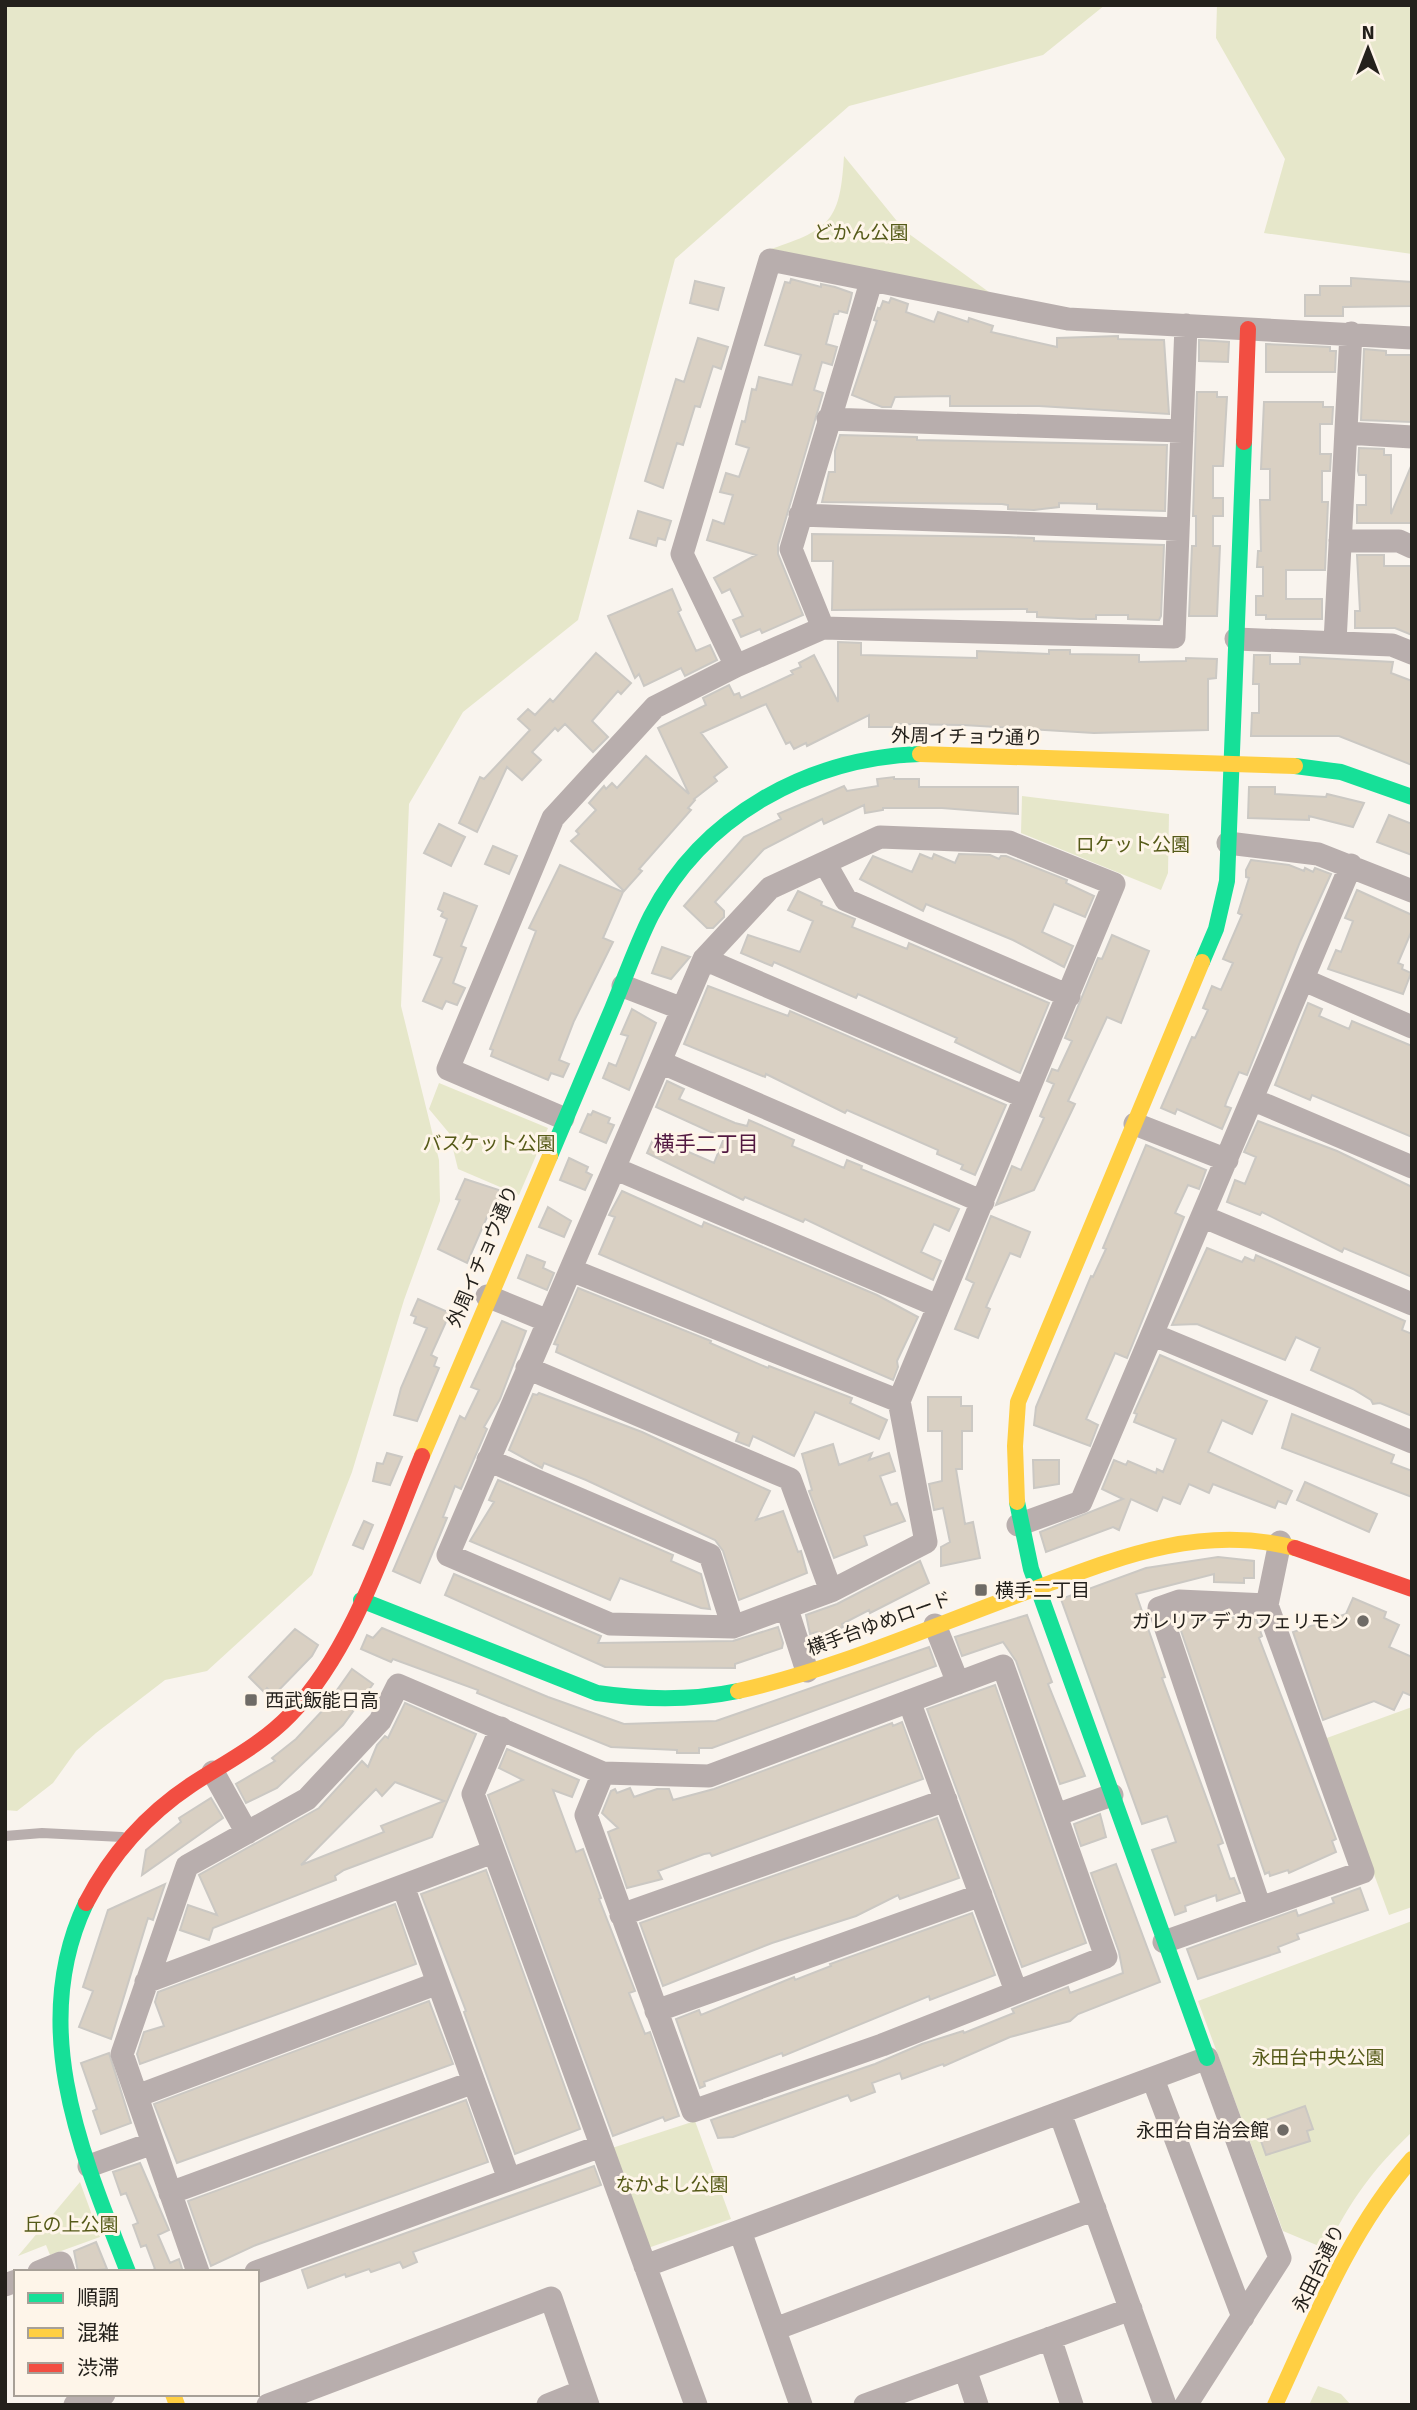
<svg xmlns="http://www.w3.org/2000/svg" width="1417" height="2410" viewBox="0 0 1417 2410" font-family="Signika,'Noto Sans JP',sans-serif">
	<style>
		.green { fill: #e6e7ca }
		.building { fill: #d9d0c3; stroke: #cbc8c3; stroke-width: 2; fill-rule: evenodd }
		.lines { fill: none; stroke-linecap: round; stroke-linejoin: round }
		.lane { stroke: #b8aead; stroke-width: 10 }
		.street { stroke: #b8aead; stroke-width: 23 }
		.fast { stroke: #16e098; stroke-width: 16 }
		.slow { stroke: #ffcf43; stroke-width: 16 }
		.jam { stroke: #f24e42; stroke-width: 16 }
		.poi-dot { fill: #6f6b66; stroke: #fef5e9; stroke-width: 2.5 }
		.labels { text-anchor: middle; stroke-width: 6; stroke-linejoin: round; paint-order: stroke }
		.park-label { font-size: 19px; fill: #555a18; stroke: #fef5e9 }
		.street-label { font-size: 19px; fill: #24211c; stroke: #fef5e9 }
		.poi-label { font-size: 19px; fill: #24211c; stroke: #fef5e9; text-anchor: start }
		.neighbourhood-label { font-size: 21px; fill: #521840; stroke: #fef5e9 }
	</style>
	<rect width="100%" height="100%" fill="#f9f4ee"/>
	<path class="green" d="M5 5H1105L1043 55 849 106 675 259 578 620 463 712 409 804 401 1006 439 1160 440 1201 404 1300 352 1472 312 1575 207 1671 165 1680 96 1733 76 1751 53 1783 17 1811 5 1810Z
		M1217 5H1412V254L1264 233 1285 159 1216 38Z
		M844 156 905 231 993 295 771 249C832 229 840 219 844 156Z
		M1022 796 1169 814 1168 873 1161 890 1021 833Z
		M439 1083 548 1128 519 1195 458 1169 449 1133 429 1109Z
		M1412 1707V1907L1389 1915 1324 1739Z
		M1412 1921V2132C1371 2171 1352 2199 1326 2249L1283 2231 1198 2001Z
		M695 2121 731 2219 648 2248 612 2148Z
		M80 2182 100 2237 50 2255 46 2245 18 2256Z
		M1318 2386 1341 2394 1351 2405H1309Z"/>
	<path class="building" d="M1351 278 1412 282V306L1343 307V316H1305V295H1320V286H1351Z
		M791 279 821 287V284L835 287 852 293 851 298 847 313 839 311 838 314H834L826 344 837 347 832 365 822 362 814 390 823 393 778 545V554L803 615 762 633 760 629 741 637 733 620 743 616 730 589 722 593 714 578 756 555 707 540 713 520 724 524 733 495 720 492 726 473 739 477 749 448 736 444 742 421 745 422 752 389 756 390 759 377 792 385 801 355 765 345 785 282 790 283Z
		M695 281 724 288 718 310 690 303Z
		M891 298 908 304 906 312 934 322 938 312 968 322 969 318 993 326 991 332 1057 347V338L1118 336V339L1164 340 1169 414 1039 406H950V396L895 397 891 407H882L852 395 877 321 874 320 878 308 880 309 883 301 889 303Z
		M698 338 728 347 721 369 713 366 700 407 695 406 683 445 677 443 663 488 645 481 676 379 684 382Z
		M1199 340 1229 342 1228 362 1199 361Z
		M1266 344 1330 347V351H1336L1335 372H1266Z
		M1364 349 1386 351V355H1412V422L1361 420Z
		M1197 392H1217V397H1227L1223 466H1213V498H1223V516H1213V546H1220L1217 616H1189L1192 546H1196V516H1193Z
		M1264 402H1323V407H1333L1332 424H1320V454H1331L1330 471H1322V502H1328L1325 570H1286V599H1322V619H1266V615H1256V596H1263V567H1257L1258 551H1261L1260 500H1270V469H1261Z
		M840 435 917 437V440L1167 445 1165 511 1097 509V504L1059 503V507L1034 510 1008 509V505L1002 504 822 502 829 472H835V451Z
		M1359 448 1384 449V455H1391V514L1412 464V523H1357V505H1366V475H1359L1358 471Z
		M638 511 671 521 665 540 658 538 656 546 630 538Z
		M812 534 1008 537 1034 538V541L1164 545 1161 616 1159 620 1128 619V615H1096V619H1080L1037 617V612H1027V609L832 610 833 561H812Z
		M1357 555H1384V566H1412V635L1395 628H1355V611H1360Z
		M672 589 681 610 678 612 696 651 710 645 717 660 685 676 681 668 644 686 639 674 635 678 608 616Z
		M838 642 861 643V655L977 658V651L1049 654V650H1070V654L1139 655V662L1186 661V658L1217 659 1216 678 1208 679V730L1094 733 963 725 896 724V727H869V715L807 746 806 743 794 749 790 742 786 744 766 704 701 733 727 767 714 777 717 781 694 799 695 800 688 808 691 810 639 869 642 871 624 891 571 841 579 834 576 831 596 810 589 803 604 786 606 789 612 783 617 788 646 756 689 794 658 728 706 705 703 698 729 685 734 695 739 693 741 698 793 674 791 671 801 667 799 663 814 655 838 702Z
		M596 653 631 683 621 694 618 691 592 721 608 737 593 752 565 724 558 731 555 728 532 752 541 760 522 780 507 767 477 832 459 823 480 777 484 779 530 730 518 719 528 709 535 715 550 699 553 702Z
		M1254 655H1270V664H1300V657L1393 662 1391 673 1412 681V765L1339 736H1251L1252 713H1259V684H1253Z
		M894 777V779H919V787H1018V814L942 808H883V810L865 813 864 805 824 824 822 819 764 849 715 902 724 911V917L713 928H707L684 906 744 837 781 819 778 814 844 786 847 791 878 786 877 779Z
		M1249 787H1275V794L1326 797 1327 794 1364 803 1353 827 1309 816V820L1248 818Z
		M1389 815 1412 824V855L1377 842Z
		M439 824 465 837 451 866 424 853Z
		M493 846 517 856 509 874 485 864Z
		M920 854 932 859 934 854 955 863 959 854 990 855 999 859 1001 856H1006L1067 880 1066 883 1094 896 1085 917 1054 904 1042 932 1073 946 1064 967 1013 940 926 904 923 911 860 879 873 856 912 872Z
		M1251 860 1289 865 1304 871 1305 868 1313 872 1315 868 1331 874 1300 942 1247 1075 1239 1072 1227 1100 1225 1106 1231 1108 1222 1129 1177 1109 1175 1114 1161 1108 1192 1037 1195 1038 1208 1010 1203 1008 1212 986 1221 990 1233 963 1223 959 1242 915 1238 913 1249 878 1246 877V870Z
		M560 865 623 892 603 938 613 942 574 1021 559 1060 569 1064 563 1077 551 1073 548 1080 491 1056 493 1050 490 1049 536 931 529 928Z
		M1357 890 1412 915V930L1398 963 1403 965 1402 969 1411 973 1403 994 1328 969 1336 950 1341 952 1353 921 1345 918Z
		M798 891 822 902 821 905 855 919 852 927 907 949 909 943 1049 1003 1020 1073 955 1042 957 1038 858 994 856 998 774 962 772 966 741 953 748 935 800 952 813 921 788 910Z
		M444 893 477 906 461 946 466 948 453 983 465 988 457 1005 446 1001 442 1009 423 1001 442 958 434 955 447 919 441 916 443 912 438 909Z
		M1112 935 1149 951 1130 1000 1121 1023 1107 1017 1068 1101 1075 1104 1034 1190 996 1205 1012 1166 1021 1170 1044 1118 1040 1116 1054 1084 1047 1081 1052 1069 1058 1071 1072 1041 1065 1038 1098 958 1102 959Z
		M662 947 690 957 671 979 652 973Z
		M708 986 788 1016 790 1011 1006 1105 975 1175 961 1169 963 1165 937 1154 938 1150 847 1110 845 1113 766 1074 765 1077 684 1044Z
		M1308 1003 1322 1009 1319 1016 1349 1029 1352 1021 1412 1046V1137L1312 1095 1310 1100 1275 1085Z
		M632 1009 656 1023 629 1090 603 1078 609 1063 616 1066 628 1036 621 1034Z
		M667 1081 684 1089 679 1099 735 1123 747 1126 749 1120 794 1140 792 1146 816 1156 844 1168 847 1160 862 1166 861 1169 959 1209 949 1231 934 1224 921 1252 941 1261 933 1280 805 1219 803 1222 745 1197 743 1200 647 1153 654 1137 714 1163 724 1138 656 1107Z
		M593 1111 610 1118 608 1123 614 1125 606 1143 580 1132 588 1114 591 1115Z
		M1258 1121 1337 1151 1412 1187V1277L1344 1248 1342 1252 1262 1212 1260 1215 1227 1202 1235 1180 1245 1184 1256 1157 1244 1152Z
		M1146 1145 1206 1170 1199 1189 1188 1185 1175 1213 1184 1217 1127 1358 1115 1353 1086 1419 1098 1425 1090 1446 1034 1425 1036 1407 1091 1276 1093 1277 1106 1249 1103 1248Z
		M569 1158 588 1167 586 1172 592 1175 585 1190 560 1180Z
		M465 1179 505 1192 493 1219 487 1217 467 1263 438 1249 460 1200 456 1199Z
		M622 1191 702 1227 704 1222 877 1295 918 1317 897 1361 898 1367 893 1380 599 1254 615 1217 609 1215Z
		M548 1207 571 1221 564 1237 539 1227Z
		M991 1216 1030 1232 1020 1257 1010 1253 986 1307 990 1309 978 1338 955 1329 974 1283 966 1279Z
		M1207 1248 1242 1262 1245 1257 1254 1261 1256 1255 1405 1321 1402 1330 1412 1334V1416L1380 1403 1373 1404 1371 1400 1353 1389 1311 1370 1320 1348 1296 1337 1285 1360 1197 1324 1172 1325Z
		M527 1255 545 1262 543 1268 554 1273 547 1290 518 1278Z
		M578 1288 711 1341 710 1343 768 1368 769 1366 852 1398 850 1403 887 1420 879 1439 815 1412 794 1456 753 1436 749 1446 736 1441 739 1433 556 1352 558 1345 554 1344Z
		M418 1299 450 1313 431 1355 437 1358 434 1366 439 1368 417 1421 394 1415 401 1388 427 1328 414 1323 416 1317 411 1315Z
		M502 1321 526 1331 500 1399 484 1427 487 1429 461 1489 455 1486 443 1517 447 1518 420 1583 393 1571 460 1416 465 1419 479 1390 471 1387Z
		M1160 1355 1267 1401 1252 1434 1222 1420 1208 1452 1292 1491 1286 1504 1278 1501 1275 1508 1213 1484 1209 1493 1189 1484 1180 1504 1163 1497 1157 1511 1131 1499 1119 1530 1113 1527 1046 1552 1040 1532 1123 1499 1102 1489 1114 1460 1126 1465 1128 1461 1156 1473 1157 1469 1163 1472 1176 1439 1134 1422 1137 1414 1134 1413Z
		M539 1393 642 1432 770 1491 756 1520 783 1511 798 1552 801 1551 807 1573 739 1600 723 1551 715 1540 586 1480 544 1463 542 1468 509 1450 533 1394 537 1395Z
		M928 1397H961V1406H972V1431H962V1469H956L965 1524 973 1522 980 1558 941 1566V1547L950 1542 943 1508 934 1510 929 1484 942 1481V1431H928Z
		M1292 1414 1394 1455 1391 1463 1412 1471V1497L1282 1448Z
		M833 1444 839 1465 872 1453 869 1460 889 1453 895 1471 880 1476 891 1505 897 1503 905 1521 864 1536 867 1545 834 1558 809 1491 812 1490 802 1454Z
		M387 1453 402 1457 390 1485 373 1481 377 1463 383 1464Z
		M1033 1460H1059V1484L1034 1488Z
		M498 1480 673 1555 671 1561 701 1574 710 1609 701 1608 620 1578 610 1600 470 1541 494 1502 489 1500Z
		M1305 1482 1377 1514 1369 1532 1297 1500Z
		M364 1521 373 1525 363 1549 353 1545Z
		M1218 1557 1254 1561V1578H1244V1583L1214 1582V1574L1136 1594 1165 1677 1162 1678 1223 1843 1218 1845 1230 1879 1234 1878 1240 1893 1217 1901 1216 1895 1185 1906 1186 1911 1175 1915 1152 1850 1176 1842 1167 1816 1142 1824 1061 1599 1146 1568Z
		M920 1561 929 1583 870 1613 869 1610 842 1624 843 1627 819 1635 817 1632 810 1634 806 1615 837 1604Z
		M454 1574 601 1636 598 1643 733 1641 778 1627 783 1643 782 1648 735 1664V1668L605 1667 445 1595Z
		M1353 1598 1386 1612 1384 1618 1399 1625 1389 1647 1412 1657V1696L1403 1692 1394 1710 1374 1701 1323 1720 1293 1632 1346 1614Z
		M1027 1615 1052 1682 1048 1684 1085 1776 1060 1784 1016 1661 1003 1642 962 1656 955 1637Z
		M1187 1615 1193 1619 1201 1616 1203 1622 1213 1618 1215 1622 1227 1617 1256 1619 1262 1636 1259 1638 1336 1839 1332 1841 1336 1852 1289 1873 1288 1870 1270 1876 1269 1872 1265 1874 1177 1619Z
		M382 1628 548 1697 624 1724 716 1721 929 1647 936 1666 712 1748H699V1753H677V1750L611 1747 477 1693 478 1690 393 1659 391 1662 361 1649 367 1635 373 1638Z
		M295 1629 318 1645 312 1656 274 1695 267 1688 264 1692 249 1677Z
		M352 1669 373 1684 343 1725 277 1788 246 1803 236 1784 275 1761 272 1758 296 1739 337 1695 335 1693Z
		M995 1685 1086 1943 1022 1967 927 1709Z
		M405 1703 476 1734 432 1837 344 1870 335 1876 336 1880 213 1928 209 1940 180 1930 188 1905 217 1915 199 1875 319 1808 362 1761 368 1767 377 1745 385 1736 388 1738ZM395 1782 444 1801 381 1826 384 1832 301 1865 376 1789 382 1796Z
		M902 1722 923 1779 712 1856 710 1853 704 1854 658 1871 662 1879 627 1888 608 1832 618 1828 602 1813 611 1791 615 1789 617 1793 630 1788 634 1797 657 1789H669L673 1800 714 1789 892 1723 893 1726Z
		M507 1749 579 1780 572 1797 553 1790 576 1852 583 1849 601 1898 599 1899 635 1991 629 1993 645 2034 650 2032 679 2116 665 2121 663 2117 613 2136 488 1795 523 1780 499 1768Z
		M211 1798 223 1818 142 1875 146 1850 181 1822 179 1818Z
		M1100 1814 1106 1837 1081 1846 1074 1824Z
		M937 1818 959 1878 900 1899 898 1895 856 1916 772 1943 663 1986 640 1923Z
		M1116 1864 1160 1982 1078 2014 1070 2021 1010 2037 944 2066 943 2064 902 2079 900 2073 872 2083 875 2092 851 2101 848 2095 733 2137 718 2138 711 2120 875 2064 922 2044 963 2031 964 2033 1014 2013 1012 2009 1068 1987 1070 1993 1123 1973 1119 1952 1091 1873Z
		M486 1870 580 2129 515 2154 464 2012 466 2011 421 1894Z
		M165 1884 153 1920 148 1918 111 2039 79 2027 93 1991 83 1987 108 1910Z
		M1360 1888 1368 1910 1297 1934 1299 1939 1278 1947 1280 1952 1198 1979 1187 1949 1296 1910 1298 1916 1334 1903 1332 1898Z
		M395 1904 416 1964 140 2064 137 2054 144 2032 164 2026 155 2002 158 1992Z
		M972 1913 995 1975 930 2000 929 1996 783 2056 782 2053 704 2082 705 2086 700 2088 676 2019 699 2010 701 2015 794 1977 795 1980 831 1966 830 1964Z
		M429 2001 453 2064 177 2163 154 2104Z
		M109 2053 131 2123 101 2134 93 2111 97 2109 81 2063Z
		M466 2100 488 2162 256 2245 211 2266 188 2201Z
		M1305 2106 1313 2129 1307 2131 1310 2141 1266 2155 1255 2124Z
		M140 2163 169 2230 158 2235 170 2263 179 2259 183 2272H149L155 2269 146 2245 141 2247 133 2225 138 2223 126 2193 121 2195 113 2172Z
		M594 2166 601 2185 413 2252 417 2262 403 2268 400 2262 371 2272 369 2269 346 2277 345 2274 308 2288 302 2270Z
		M96 2242 107 2269 78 2272 74 2251Z"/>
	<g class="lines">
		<path class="lane" d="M5 1836 42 1833 122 1837"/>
		<path class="street" d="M1186 325 1174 637 823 628 736 666 682 554 770 260 1068 319 1412 338
			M828 419 1182 431
			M1346 433 1412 437
			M800 515 1178 529
			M1340 541H1399L1412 547
			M823 628 791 549 871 282
			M1236 639 1392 645 1412 653
			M1335 642 1351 333
			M880 837 1009 842 1114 884 899 1401 926 1542 831 1591 733 1627 610 1624 448 1555 704 959 770 888Z
			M1228 843 1318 854 1412 891
			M825 863 846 900 1069 996
			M704 959 1025 1097
			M1304 980 1412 1027
			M623 986 680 1008
			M660 1062 983 1202
			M1254 1100 1412 1167
			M563 1118 448 1069 553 818 655 707 736 666
			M1135 1124 1227 1160
			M616 1169 938 1306
			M1204 1217 1412 1304
			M571 1270 899 1401
			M487 1296 548 1321
			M1154 1335 1412 1442
			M527 1368 790 1479 831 1591
			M488 1460 710 1555 733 1627
			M1018 1525 1081 1502 1351 865
			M787 1609 807 1671
			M935 1625 958 1683
			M909 1701 1016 1991
			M501 1728 473 1794 696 2405
			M213 1772 247 1833
			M1056 1815 1112 1795
			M403 1886 509 2179
			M1260 1908 1159 1608 1179 1601 1267 1605
			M621 1915 946 1800
			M1164 1942 1363 1872 1267 1605 1280 1542
			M146 1982 493 1852
			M656 2011 981 1895
			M1153 2079 1243 2317
			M137 2096 438 1983
			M1060 2113 1165 2405
			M89 2166 153 2143
			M170 2193 474 2082
			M740 2231 801 2405
			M645 2266 1207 2058 1280 2258 1186 2405
			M39 2272 61 2263 64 2272
			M198 2272 122 2054 187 1866 307 1799 380 1721 398 1685 603 1773 709 1776 1003 1666 1106 1957 882 2045 693 2111 586 1815 603 1773
			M256 2272 601 2146
			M5 2285 16 2281
			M775 2329 1095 2209
			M1050 2338 1072 2405
			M965 2369 977 2405
			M75 2405 104 2394
			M268 2405 551 2298 588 2405
			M548 2405 583 2391
			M865 2405 1131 2309"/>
		<path class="fast" d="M1295 766 1341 772 1412 797
			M1202 962 1216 929 1227 881 1244 442
			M550 1156C571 1107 591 1058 612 1009 625 978 636 946 651 916 703 815 809 758 920 754
			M1017 1502 1031 1569 1207 2058
			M361 1600 597 1693C645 1700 690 1701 738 1691
			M86 1903C27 2027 82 2155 128 2272"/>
		<path class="slow" d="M920 754 1295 766
			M422 1456 550 1156
			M1017 1502 1015 1446 1018 1402 1202 962
			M738 1691C837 1669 932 1626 1026 1592 1115 1559 1199 1523 1295 1548
			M173 2394 177 2405
			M1275 2405C1315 2319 1349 2231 1412 2159"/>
		<path class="jam" d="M1244 442 1248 329
			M1295 1548 1412 1589
			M86 1903C111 1855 146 1815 191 1785 226 1762 261 1745 290 1715 354 1649 387 1540 422 1456"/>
	</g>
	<g class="poi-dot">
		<rect x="974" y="1583" width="14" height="14" rx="3.5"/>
		<circle cx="1363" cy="1621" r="7"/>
		<rect x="244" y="1693" width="14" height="14" rx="3.5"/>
		<circle cx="1283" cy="2130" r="7"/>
	</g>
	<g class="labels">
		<g class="park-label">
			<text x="861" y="239">どかん公園</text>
			<text x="1133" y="851">ロケット公園</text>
			<text x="489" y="1150">バスケット公園</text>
			<text x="1318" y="2064">永田台中央公園</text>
			<text x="672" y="2191">なかよし公園</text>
			<text x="71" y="2231">丘の上公園</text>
		</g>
		<g class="street-label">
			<text transform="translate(967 736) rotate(1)" y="7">外周イチョウ通り</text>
			<text transform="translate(482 1256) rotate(-67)" y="7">外周イチョウ通り</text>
			<text transform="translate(879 1623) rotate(-20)" y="7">横手台ゆめロード</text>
			<text transform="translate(1318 2268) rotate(-64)" y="7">永田台通り</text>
		</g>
		<g class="poi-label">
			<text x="995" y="1597">横手二丁目</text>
			<text x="1349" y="1628" text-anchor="end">ガレリア デ カフェリモン</text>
			<text x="265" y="1707">西武飯能日高</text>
			<text x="1269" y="2137" text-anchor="end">永田台自治会館</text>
		</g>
		<g class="neighbourhood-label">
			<text x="706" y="1151">横手二丁目</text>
		</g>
	</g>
	<rect width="1417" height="2410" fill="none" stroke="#24211c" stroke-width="14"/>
	<rect x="14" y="2270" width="245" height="126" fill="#fef5e9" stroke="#a7a097" stroke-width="2"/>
	<rect x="28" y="2293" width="35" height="10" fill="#16e098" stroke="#a7a097" stroke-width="2"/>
	<text x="77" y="2305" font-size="21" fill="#24211c">順調</text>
	<rect x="28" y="2328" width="35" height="10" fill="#ffcf43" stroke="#a7a097" stroke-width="2"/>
	<text x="77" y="2340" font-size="21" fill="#24211c">混雑</text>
	<rect x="28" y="2363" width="35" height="10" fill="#f24e42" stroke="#a7a097" stroke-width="2"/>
	<text x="77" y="2375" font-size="21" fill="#24211c">渋滞</text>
	<g transform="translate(1368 49)" stroke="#fef5e9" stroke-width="5" paint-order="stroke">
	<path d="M0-5L12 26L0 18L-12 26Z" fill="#24211c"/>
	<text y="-10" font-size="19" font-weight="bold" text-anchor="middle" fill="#24211c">N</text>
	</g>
</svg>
